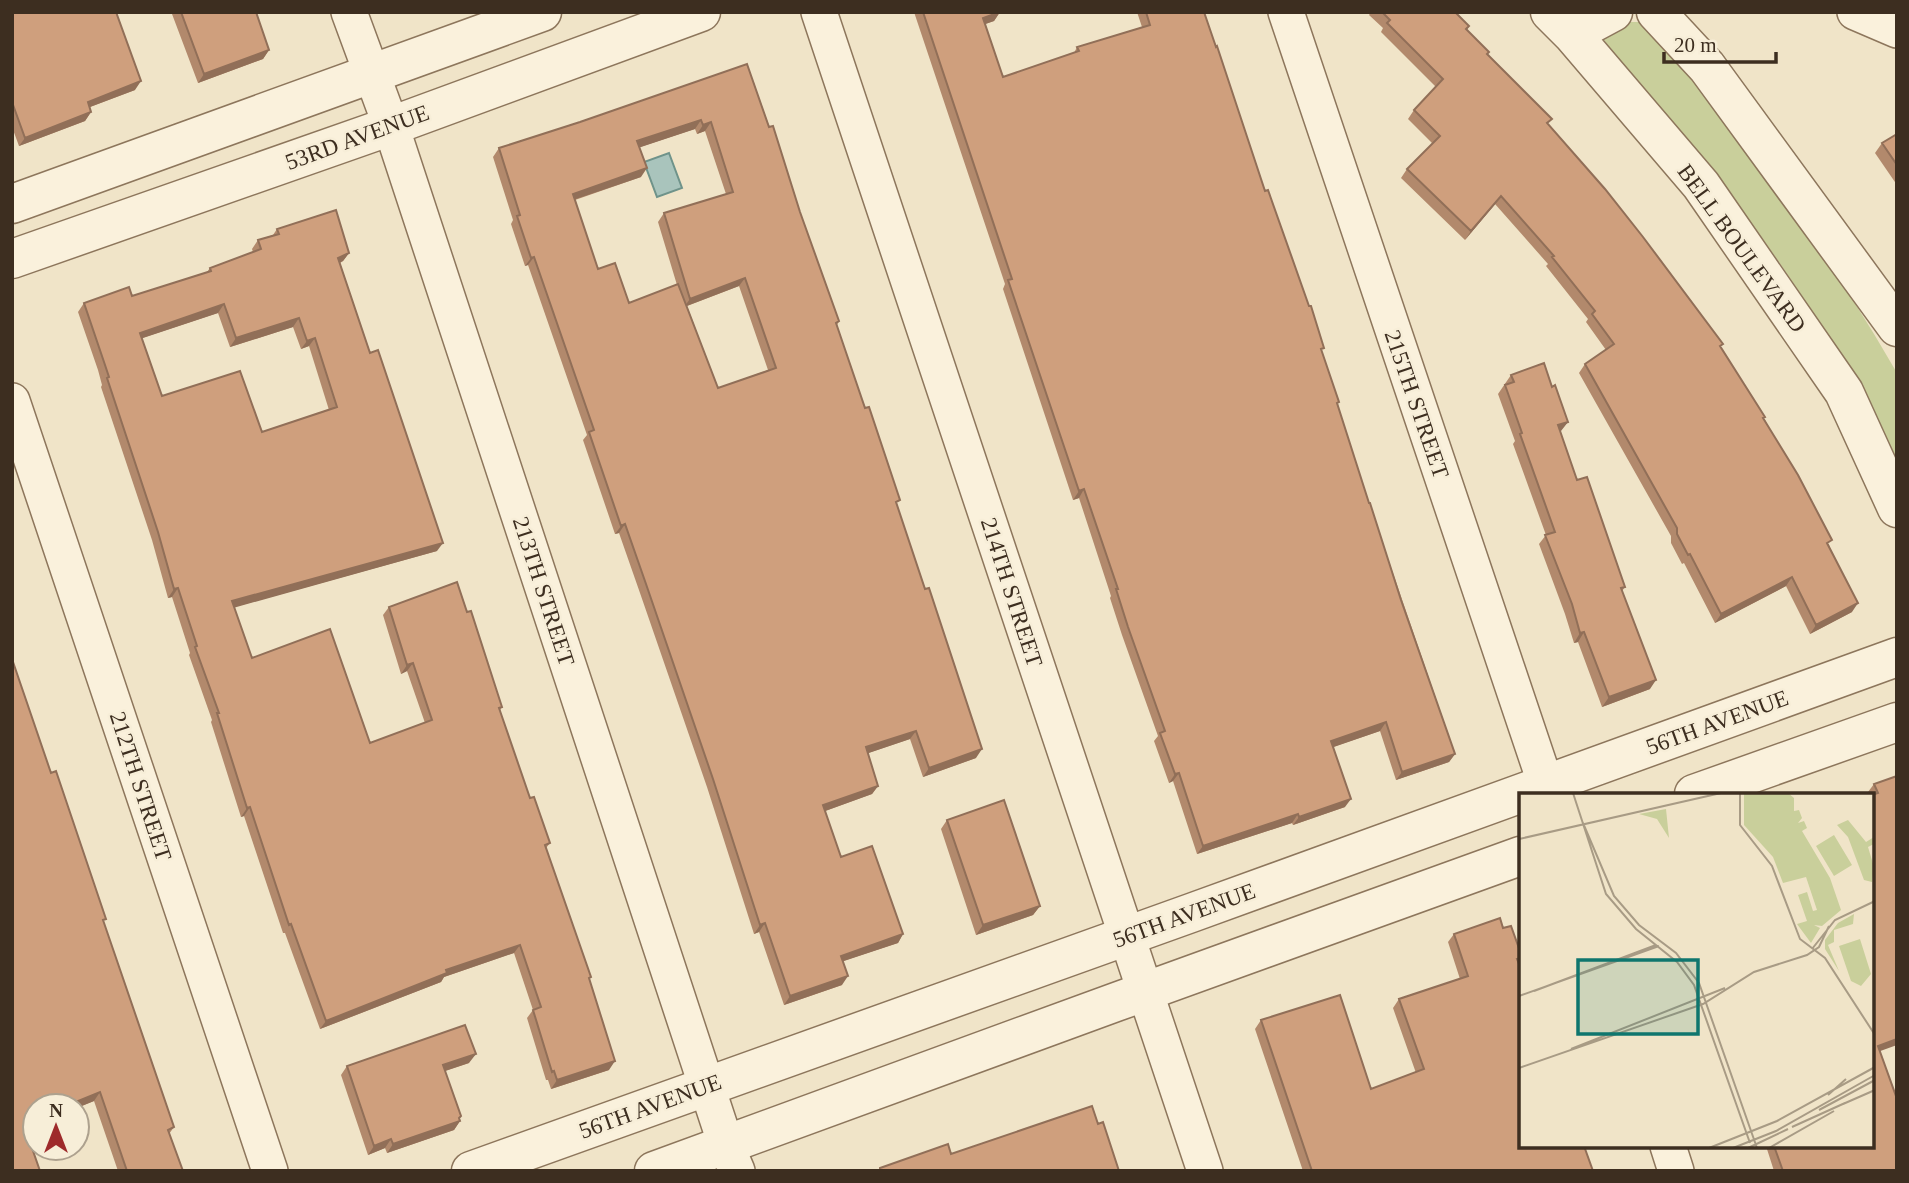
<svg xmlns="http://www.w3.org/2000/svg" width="1909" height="1183" viewBox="0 0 1909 1183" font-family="Georgia,serif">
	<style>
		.green { fill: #c9cf9b }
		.water { fill: #a9c4bc; stroke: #6f938a; stroke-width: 2 }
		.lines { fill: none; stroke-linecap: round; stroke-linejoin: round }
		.minor-casing { stroke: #8d765c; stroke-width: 38 }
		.tertiary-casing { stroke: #8d765c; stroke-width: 41 }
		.minor { stroke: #faf1dc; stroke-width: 35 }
		.tertiary { stroke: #faf1dc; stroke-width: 38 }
		.wall { fill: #b2896c; fill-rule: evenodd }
		.shaded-wall { fill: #916f58 }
		.building { fill: #cf9f7d; stroke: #916f58; stroke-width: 2; fill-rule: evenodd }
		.labels { text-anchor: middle; stroke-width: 5; stroke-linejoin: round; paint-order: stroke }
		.street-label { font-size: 23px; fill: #3d2e20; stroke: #f7eed8 }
		.inset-road { fill: none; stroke: #a89b85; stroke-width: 2 }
		.view { fill: #0f766e; fill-opacity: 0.15; stroke: #0f766e; stroke-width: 3.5 }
		.inset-edge { fill: none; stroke: #3d2e20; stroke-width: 3.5 }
	</style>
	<rect width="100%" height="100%" fill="#f0e4c8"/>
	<path class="green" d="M1630 22H1640L1675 58 1717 111 1846 289 1874 334 1897 373V460C1855 379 1808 301 1754 227 1706 163 1653 102 1603 39V35L1606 32Z"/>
	<path class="water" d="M669 153 682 188 657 197 644 162Z"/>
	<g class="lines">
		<defs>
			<path id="minor" d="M349 12 391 126 726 1145 737 1171
				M819 12 1205 1171
				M1286 12 1549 794
				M1855 12 1897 30
				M12 401 270 1171
				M1668 1146 1676 1171"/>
			<path id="tertiary" d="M1550 12 1572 34 1701 185 1844 392 1897 508
				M1656 12 1707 67 1897 327
				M1572 34 1613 12
				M12 204 542 12
				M12 259 391 126 701 12
				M1694 794 1897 722
				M471 1171 1191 913 1897 657
				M654 1171 1116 1002 1520 856"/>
		</defs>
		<use href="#minor" class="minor-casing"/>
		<use href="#tertiary" class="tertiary-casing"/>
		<use href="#minor" class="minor"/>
		<use href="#tertiary" class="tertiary"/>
	</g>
	<path class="wall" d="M12 12 135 90 90 107 91 112 85 121 19 146 12 127Z
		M173 12H256L269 50 263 59 198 83 172 14Z
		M914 12H1000L994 21 985 24 1003 77 1074 53 1077 47 1142 27 1137 12H1204L1265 191 1322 352 1339 402 1337 404 1369 503 1455 754 1449 762 1396 780 1380 731 1333 747 1345 807 1293 825 1292 823 1197 854 1173 781 1169 783 1154 741 1158 736 1122 635 1110 598 1111 596 1079 498 1073 500 1003 289 1005 284Z
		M1371 12H1455L1469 26 1467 30 1487 55 1548 124 1721 348 1764 418 1829 545 1852 612 1810 634 1786 586 1715 623 1684 563 1682 564 1671 543V536L1579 373 1585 364 1606 350 1586 322 1588 319 1546 266 1548 264 1495 204 1465 240 1401 178 1407 169 1433 144 1408 119 1414 110 1436 87 1381 32 1383 28 1369 15Z
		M747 64 839 321 837 325 897 505 976 758 923 777 910 739 868 753 878 786 872 794 825 811 841 857 903 934 898 943 843 961 842 985 784 1005 759 932 754 934 707 787 640 593 619 533 615 534 583 440 587 435 528 265 525 266 511 224 513 220 493 157 499 148 580 122ZM695 129 697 134 705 131 726 194 664 213 658 222 677 285 629 303 598 269 575 200 641 177 640 147ZM739 286 768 370 718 388 687 306Z
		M1897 134V185L1875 153 1882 143Z
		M277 229 349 253 343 261 340 263 437 551 234 607 252 658 370 743 425 723 407 671 401 674 383 615 389 607 467 612 502 707 500 710 530 798 550 843 546 848 591 977 589 980 609 1070 551 1089 548 1080H546L527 1018 533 1010 514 953 444 977 441 982 320 1029 285 933H283L244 816 241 817 211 722 212 720 189 655 190 653 172 597 168 598 152 540 101 387 102 385 98 370 78 312 84 303 132 296 207 272 210 268 253 252 252 249 258 240 273 235ZM218 313 230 347 293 327 301 349 309 346 329 410 262 432 162 396 142 338Z
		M1511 375 1552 387 1568 422 1560 431 1577 480 1625 587 1622 591 1650 689 1602 707 1578 642 1574 643 1565 614 1539 544 1546 535 1513 444 1515 441 1498 394Z
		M51 773 174 1127 169 1134 183 1171H118L94 1101 25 1128 12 1171Z
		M1897 776 1880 1051 1897 1171H1774L1766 1146H1872V794H1869L1868 792 1874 784Z
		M947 820 1040 906 1033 915 976 935 941 829Z
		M1503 928 1521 954V960L1518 963 1521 1146 1593 1171H1303L1255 1029 1261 1020 1371 1089 1416 1073 1393 1008 1399 999 1460 979 1448 942 1454 934Z
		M469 1063 445 1071 461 1116 459 1119 460 1121 454 1130 387 1153 385 1148 368 1155 341 1075 347 1066Z"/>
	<path class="shaded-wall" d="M1000 12 994 21 977 27 983 18Z
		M269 50 263 59 198 83 204 74Z
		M141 81 135 90 82 110 88 102Z
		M91 112 85 121 19 146 25 138Z
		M701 120 695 129 632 150 637 141Z
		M711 122 705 131 697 134 703 125Z
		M647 168 641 177 567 202 573 194Z
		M1501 196 1495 204 1465 240 1471 231Z
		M349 253 343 261 332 266 338 258Z
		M534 257 528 265 525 266 531 258Z
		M745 278 739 286 684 307 690 299Z
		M224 304 218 313 134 341 140 333Z
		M299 318 293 327 230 347 236 338Z
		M315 338 309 346 301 349 307 341Z
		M1568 422 1561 431 1551 434 1558 425Z
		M1084 489 1079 498 1073 500 1079 491Z
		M625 524 619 533 615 534 621 526Z
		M443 543 437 551 226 610 232 601Z
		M1792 577 1786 586 1715 623 1721 614Z
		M178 588 172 597 168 598 174 589Z
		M1858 603 1852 612 1810 634 1816 625Z
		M1584 632 1578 642 1574 643 1580 633Z
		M413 663 407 671 401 674 407 665Z
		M1656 680 1650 689 1602 707 1609 697Z
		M1386 722 1380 731 1325 750 1331 741Z
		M916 731 910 739 860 756 866 747Z
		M982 749 976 758 923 777 929 768Z
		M1455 754 1449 762 1396 780 1402 772Z
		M1179 773 1173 781 1169 783 1175 774Z
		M878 786 872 794 817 814 823 805Z
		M1351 799 1345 807 1293 825 1299 817Z
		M250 807 244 816 241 817 247 808Z
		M1298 814 1292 823 1197 854 1203 846Z
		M1040 906 1033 915 976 935 983 925Z
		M765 923 759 932 754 934 760 925Z
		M903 934 898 943 835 964 841 956Z
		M520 945 514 953 444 977 441 982 320 1029 326 1021 446 970Z
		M848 976 842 985 784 1005 790 996Z
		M1897 1039V1045L1872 1054 1878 1046Z
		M476 1054 469 1063 436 1074 443 1065Z
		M615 1061 609 1070 551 1089 557 1080Z
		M100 1092 94 1101 77 1108V1106H66Z
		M461 1116 457 1122 460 1121 454 1130 387 1153 393 1144Z
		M35 1118V1124L18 1131 24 1122Z
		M391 1139 385 1148 368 1155 374 1146Z"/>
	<path class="building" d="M12 12H116L141 81 88 102 91 112 25 138 12 102Z
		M181 12H256L269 50 204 74Z
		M923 12H1000L983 18 1003 77 1079 51 1077 47 1150 25 1146 12H1204L1216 47 1217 46 1265 191 1268 190 1309 306H1311L1324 348 1321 349 1339 402 1337 403 1369 503H1370L1401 600 1455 754 1402 772 1386 722 1331 741 1351 799 1299 817 1298 814 1203 846 1179 773 1175 774 1160 733 1165 731 1128 627 1116 589H1118L1084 489 1079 491 1008 280 1012 279Z
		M1382 12H1455L1469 26 1466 29 1489 52 1487 54 1552 119 1547 123 1605 189 1643 237 1723 344 1720 346 1765 417 1763 418 1798 475 1832 540 1827 543 1858 603 1816 625 1792 577 1721 614 1690 554 1688 555 1677 534V528L1585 364 1614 344 1592 314 1595 311 1552 257 1554 256 1501 196 1471 231 1407 169 1440 136 1414 110 1443 79 1387 23 1390 20Z
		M747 64 769 127 773 126 800 212 839 321 836 323 865 408 869 407 900 500 896 502 925 589 929 588 982 749 929 768 916 731 866 747 878 786 823 805 841 857 872 846 903 934 841 956 848 976 790 996 765 923 760 925 713 779 646 584 625 524 621 526 589 432 594 430 534 257 531 258 517 216 520 215 499 148 580 122ZM701 120 703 125 711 122 733 192 664 213 690 299 745 278 776 368 718 388 678 284 629 303 615 263 598 269 573 194 647 168 637 141Z
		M1897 134V165L1882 143Z
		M336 210 349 253 338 258 370 353 378 350 443 543 232 601 252 658 330 629 370 743 432 720 413 663 407 665 389 607 457 582 467 612 471 611 502 707 499 708 530 798 534 797 550 843 545 845 591 977 589 978 615 1061 557 1080 554 1071 552 1072 533 1010 541 1007 520 945 446 970 447 973 326 1021 291 924 289 925 250 807 247 808 217 713H219L195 647 197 646 178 588 174 589 158 532 107 378 109 377 104 362 84 303 129 287 132 296 211 271 210 268 261 249 258 240 279 234 277 229ZM224 304 236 338 299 318 307 341 315 338 337 407 262 432 240 371 162 396 140 333Z
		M1544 363 1552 387 1555 385 1568 422 1558 425 1577 480 1587 477 1625 587 1621 588 1656 680 1609 697 1584 632 1580 633 1572 604 1545 535 1555 532 1520 434 1522 433 1505 385 1514 382 1511 375Z
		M12 659 51 773 56 771 106 919 103 920 174 1127 168 1130 183 1171H127L100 1092 66 1106H35V1118L24 1122V1125L40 1171H12Z
		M1897 776V1039L1878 1046 1897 1099V1171H1783L1774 1146H1872V795L1878 793 1874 784Z
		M1004 800 1040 906 983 925 947 820Z
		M1500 918 1503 928 1511 926 1521 954V958L1517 959 1521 969V1146H1584L1593 1171H1312L1261 1020 1340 995 1371 1089 1424 1069 1399 999 1468 976 1454 934Z
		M465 1025 476 1054 443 1065 461 1116 459 1118 460 1121 393 1144 391 1139 374 1146 347 1066Z
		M1092 1106 1098 1124 1103 1122 1119 1171H880V1168L948 1144 951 1154Z"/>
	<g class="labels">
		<g class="street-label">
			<text transform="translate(357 137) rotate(-20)" y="8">53RD AVENUE</text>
			<text transform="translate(1742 248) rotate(54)" y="8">BELL BOULEVARD</text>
			<text transform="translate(1417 404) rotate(71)" y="8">215TH STREET</text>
			<text transform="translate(544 591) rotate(72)" y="8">213TH STREET</text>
			<text transform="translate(1012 592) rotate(72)" y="8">214TH STREET</text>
			<text transform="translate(1717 722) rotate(-20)" y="8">56TH AVENUE</text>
			<text transform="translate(141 786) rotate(72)" y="8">212TH STREET</text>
			<text transform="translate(1184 915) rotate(-20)" y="8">56TH AVENUE</text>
			<text transform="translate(650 1106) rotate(-20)" y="8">56TH AVENUE</text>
		</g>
	</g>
	<g transform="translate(1519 793)">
		<rect width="355" height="355" fill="#f0e4c8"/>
		<path d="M225 0H269L275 5V18L280 17 283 25 279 30 285 28 288 35 283 38 311 85 322 117 303 133 295 132 301 135 292 150 278 131 288 128 279 102 288 99 294 118 298 117 287 84 264 90 254 64 225 32ZM147 16 150 45 138 26 120 21ZM329 27 347 49 355 44V51L349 54 355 74 353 89 345 87 329 44 318 32ZM315 42 333 72 315 83 297 53ZM335 121 334 131 315 137V149L309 152 320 178 306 156V147L319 130ZM341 146 352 181 342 193 332 188 320 153Z" fill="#c9cf9b"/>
		<path class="inset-road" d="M54 0 87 101 117 136 158 169 175 192 231 350M221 0V32L253 73 281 146 306 165 356 242M64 30 95 103 120 132 157 160 180 190 238 355M0 46 202 0M293 156 316 127 356 108M15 198 137 152M0 203 140 153M52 256 206 195M0 275 184 211 235 179 288 162 300 154 310 133M309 302 327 286M324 311 356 297M300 317 356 287M273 334 326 310M190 355 258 328 356 274M214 355 257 338 356 282M229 355 269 336M250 355 315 318"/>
		<path class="view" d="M59 167H179V241H59Z"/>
		<rect width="355" height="355" class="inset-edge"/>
	</g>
	<rect width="1909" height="1183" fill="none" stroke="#3d2e20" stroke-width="28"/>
	<g transform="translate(56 1127)"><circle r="33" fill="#f7eed8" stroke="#ada18e" stroke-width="2"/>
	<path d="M0-5L12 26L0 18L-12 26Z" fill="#9e2a2b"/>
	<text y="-10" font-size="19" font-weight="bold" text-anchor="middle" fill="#3d2e20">N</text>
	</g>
	<path d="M1664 52v10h112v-10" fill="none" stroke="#3d2e20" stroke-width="3.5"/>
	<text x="1674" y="52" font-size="21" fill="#3d2e20" stroke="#f7eed8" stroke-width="5" paint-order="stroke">20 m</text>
</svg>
